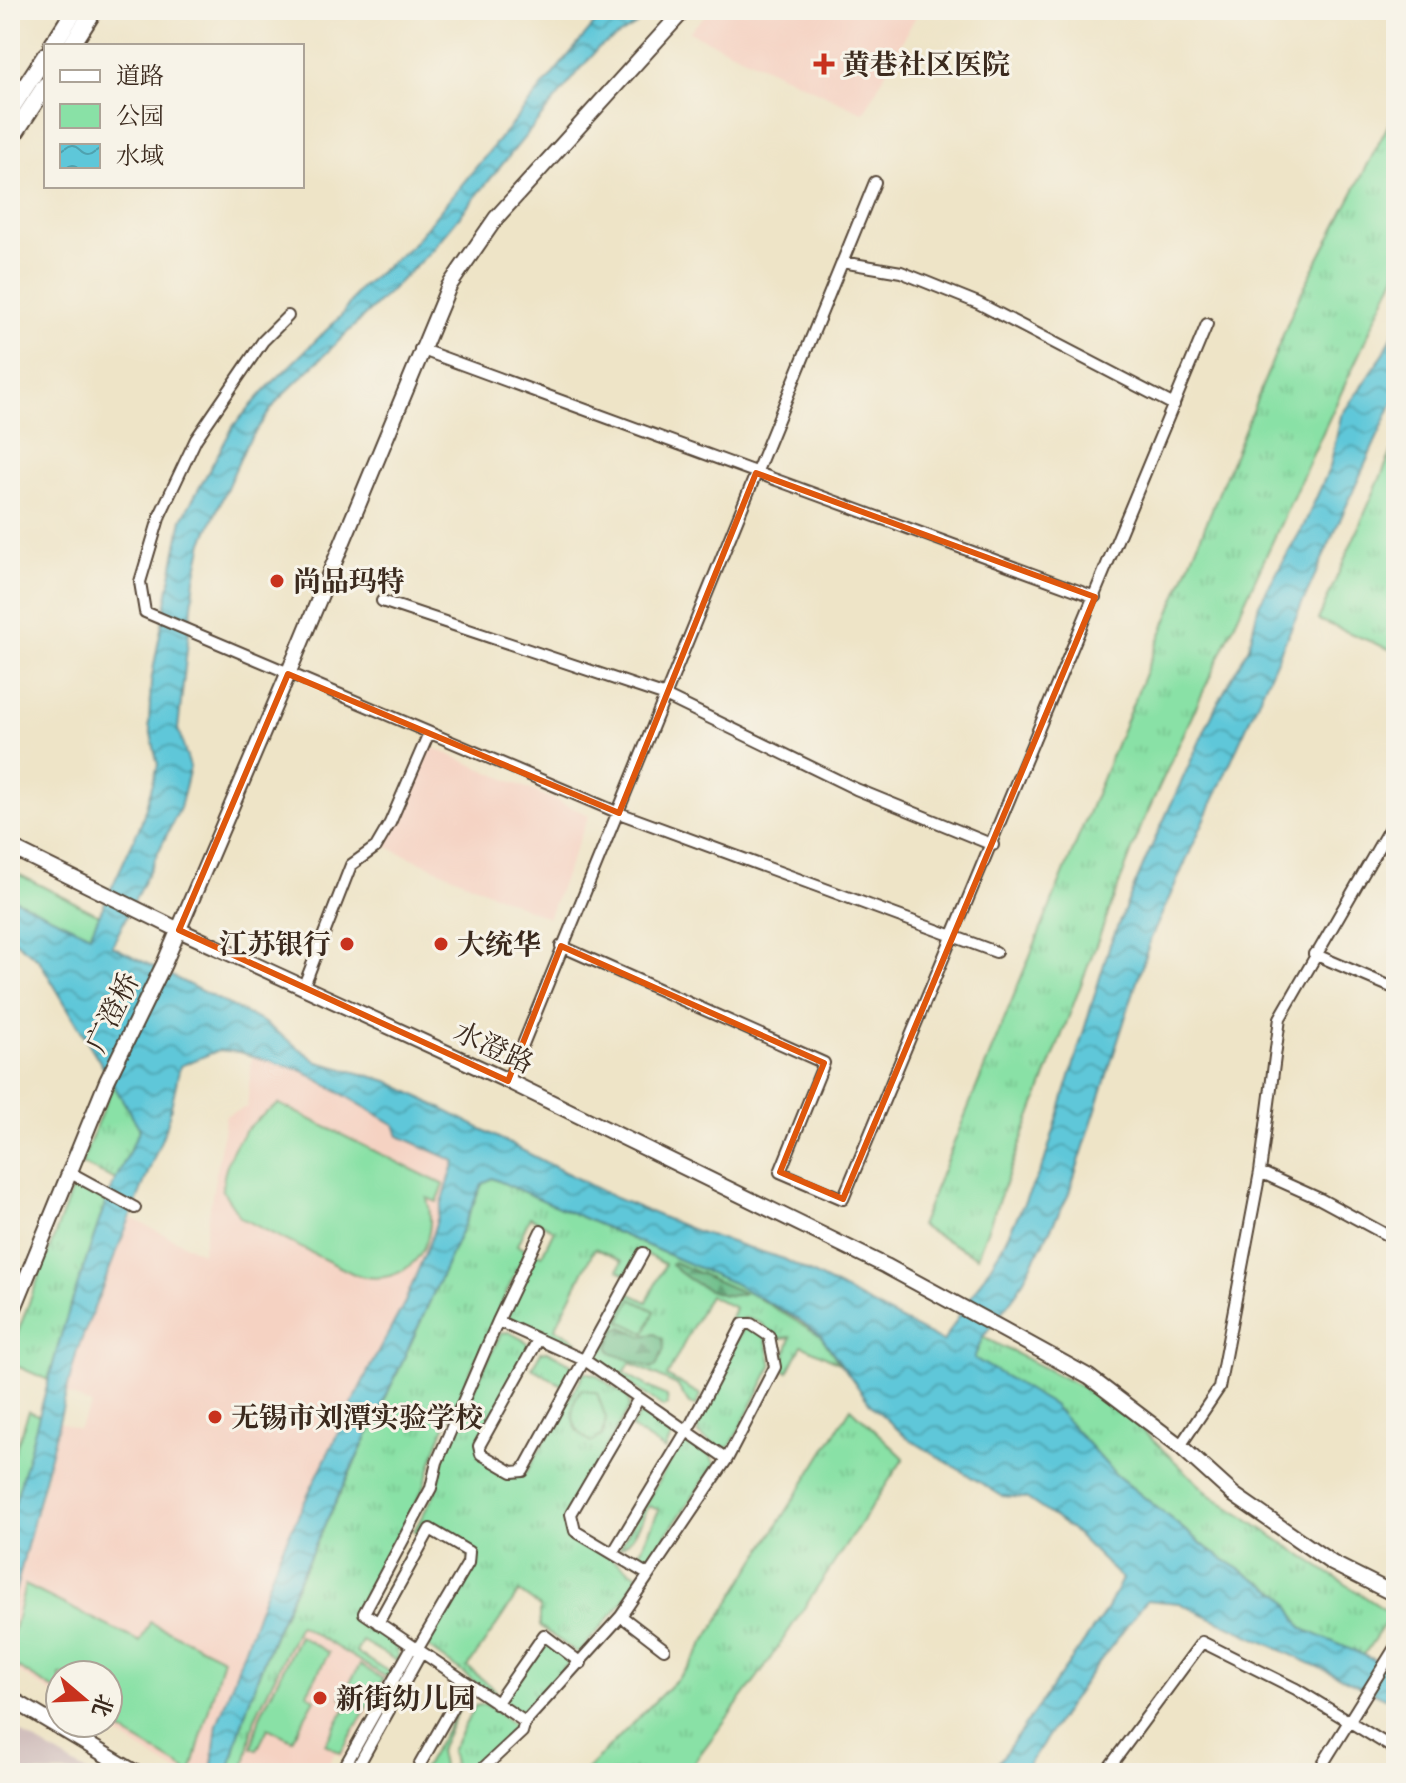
<svg xmlns="http://www.w3.org/2000/svg" width="1406" height="1783" viewBox="0 0 1406 1783" font-family="'IM FELL Great Primer','Noto Serif SC',serif">
	<style>
		.built { fill: #f5d2c2 }
		.railway { fill: #d1bfbd }
		.grass { fill: url(#grass-tufts); stroke: #628662; stroke-width: 2 }
		.forest { fill: url(#forest-firs); stroke: #547454; stroke-width: 2 }
		.park { fill: #89e1a6; stroke: #628662; stroke-width: 2 }
		.water { fill: url(#water-waves); stroke: #4c787c; stroke-width: 2 }
		.lines { fill: none; stroke-linecap: round; stroke-linejoin: round }
		.street-casing { stroke: #564637; stroke-width: 14 }
		.secondary-casing { stroke: #564637; stroke-width: 18 }
		.primary-casing { stroke: #564637; stroke-width: 20 }
		.street { stroke: #fff; stroke-width: 10 }
		.secondary { stroke: #fff; stroke-width: 14 }
		.primary { stroke: #fff; stroke-width: 16 }
		.marked { fill: none; stroke: #df570d; stroke-width: 6; stroke-linejoin: round }
		.poi-dot { fill: #c8321e; stroke: #f7f3e8; stroke-width: 3 }
		.labels { text-anchor: middle; stroke-width: 6; stroke-linejoin: round; paint-order: stroke }
		.poi-label { font-size: 28px; font-weight: bold; fill: #3b2a1e; stroke: #f7f3e8; text-anchor: start }
		.street-label { font-size: 28px; fill: #3b2a1e; stroke: #f7f3e8 }
	</style>
	<defs>
		<pattern id="grass-tufts" width="24" height="20" patternUnits="userSpaceOnUse" patternTransform="scale(2)"><rect width="24" height="20" fill="#89e1a6"/><path d="M3 7l-1-3M5 7V3M7 7l1-3M15 17l-1-3M17 17v-4M19 17l1-3" fill="none" stroke="#77c18e"/></pattern>
		<pattern id="forest-firs" width="22" height="20" patternUnits="userSpaceOnUse" patternTransform="scale(2)"><rect width="22" height="20" fill="#6ebf8b"/><path d="M5 1l3.5 6h-7zM16 11l3.5 6h-7z" fill="#5c9b71"/></pattern>
		<pattern id="water-waves" width="16" height="10" patternUnits="userSpaceOnUse" patternTransform="scale(2)"><rect width="16" height="10" fill="#5ec7d9"/><path d="M0 5q4-4 8 0t8 0" fill="none" stroke="#4fa2af"/></pattern>
	</defs>
	<rect width="100%" height="100%" fill="#f7f3e8"/>
	<filter id="ink" filterUnits="userSpaceOnUse"><feTurbulence type="fractalNoise" baseFrequency=".0125" numOctaves="2"/><feDisplacementMap in="SourceGraphic" scale="16" xChannelSelector="R" yChannelSelector="G"/><feConvolveMatrix kernelMatrix="1 2 1 2 8 2 1 2 1" color-interpolation-filters="sRGB"/></filter>
	<filter id="wash" filterUnits="userSpaceOnUse"><feTurbulence type="fractalNoise" baseFrequency=".006" numOctaves="4" result="noise"/><feDisplacementMap in="SourceGraphic" scale="32" xChannelSelector="R" yChannelSelector="G"/><feGaussianBlur stdDeviation="1.8" result="paint"/><feColorMatrix in="noise" values="0 0 0 0 0 0 0 0 0 0 0 0 0 0 0 0 0 1.4 0 .05"/><feComposite in="paint" operator="in"/></filter>
	<g filter="url(#wash)">
		<rect width="100%" height="100%" fill="#eee4c7"/>
		<path class="built" d="M710 10H919L864 113 689 32Z
			M429 746 589 815 548 918 385 846Z
			M252 1056 303 1071 395 1125 399 1136 455 1161 432 1236 405 1302 367 1373 278 1557 217 1725 211 1773H179L99 1723H108V1675H60V1698L10 1667V1612L47 1475 57 1421 78 1429 92 1405 65 1393 77 1351 131 1218 202 1253 226 1115 247 1107Z
			M299 1625 388 1678 342 1757 335 1753 324 1771 327 1773H243L255 1718Z"/>
		<path class="railway" d="M10 1726 88 1773H10Z"/>
		<path class="grass" d="M1396 110V274L1143 822 977 1257 920 1226 1296 303Z
			M1396 442V652L1318 620Z
			M113 1084 140 1129 116 1180 81 1164Z
			M492 1178 733 1283 821 1336 839 1363 802 1345 788 1372 781 1368 791 1337 773 1339C769 1325 757 1320 743 1318L737 1327 729 1323 735 1308 709 1295 667 1376 701 1395 696 1406 689 1404 677 1385 630 1363 624 1373 667 1397 668 1405 663 1407 599 1362 597 1355 629 1293 647 1302 665 1264 639 1251 627 1275 618 1270 622 1261 595 1248 555 1328 577 1341 576 1344 586 1350 584 1354 508 1316 506 1309 534 1252 542 1255 554 1230 530 1217 517 1245 526 1250 439 1440 424 1487 358 1615C374 1628 403 1637 397 1661L362 1641 356 1652 391 1673 388 1678 299 1625 255 1718 243 1773H229C252 1669 302 1574 347 1479 394 1381 439 1283 482 1184Z
			M74 1184 107 1198 48 1380 10 1363V1353Z
			M749 1327 765 1335 772 1366 730 1447 720 1449 698 1434 697 1423 743 1329Z
			M509 1332 527 1342 529 1349 478 1456 526 1473 585 1372 596 1375 628 1397 630 1407 565 1517 567 1528 574 1535 638 1575 623 1602 578 1654 540 1626V1607L519 1592 468 1667 495 1690 493 1695 429 1648 428 1642 472 1563 460 1541 429 1523 421 1535 414 1531 437 1489 446 1449 501 1333Z
			M983 1337 1090 1391 1136 1424 1209 1494 1391 1614 1363 1656 1303 1629 1283 1596 1212 1552 1115 1474 1053 1405 973 1359Z
			M547 1351 573 1365 564 1386 532 1368 541 1352Z
			M851 1408 904 1458 762 1671 686 1773H583L689 1667Z
			M647 1412 673 1433 665 1450 631 1428 641 1413Z
			M688 1442 710 1456 715 1464 650 1559 643 1562 637 1558 659 1510 649 1506C641 1520 634 1542 619 1548L681 1443Z
			M544 1642 566 1656 569 1663 521 1712 505 1701 506 1694Z
			M464 1699 439 1751 442 1766 448 1771 454 1763 451 1751 475 1706 485 1704 514 1725 515 1733 471 1773H421Z"/>
		<path class="forest" d="M674 1262 744 1293C721 1303 688 1280 671 1265Z
			M622 1327 642 1336 655 1334 663 1339 664 1349 656 1366 651 1368 613 1354 608 1347 615 1330Z"/>
		<path class="park" d="M10 870 99 915 90 936 10 897Z
			M279 1104 444 1185 437 1202 427 1198C441 1247 406 1289 356 1275L241 1218 222 1190C226 1149 244 1125 279 1104Z
			M631 1299 655 1311 645 1333 620 1321Z
			M582 1389 597 1393 606 1418 603 1435 591 1442C570 1430 567 1407 582 1389Z
			M29 1411 40 1416 10 1521V1465Z
			M25 1585 140 1642 150 1622 223 1658 191 1773 108 1723V1675H60V1693L10 1663V1646Z
			M299 1636 329 1653 307 1693 315 1699 292 1740 268 1728 257 1750 252 1748 260 1716Z
			M360 1665 383 1679 341 1753 325 1744 349 1703 341 1698Z"/>
		<path class="water" d="M606 10H646L636 25 597 49 431 251 278 400 246 445 203 542 195 579 178 729 190 767 180 808 112 946 263 1022 318 1062 388 1081 613 1197 693 1230 784 1259 943 1342 1002 1247 1044 1163 1110 944 1146 859 1215 708 1249 647 1259 604 1304 525 1330 467 1341 416 1383 355 1396 328V396L1151 938 1068 1196 1017 1292 983 1337 974 1358 1053 1405 1115 1474 1212 1552 1283 1596 1303 1629 1396 1669V1703L1179 1603 1147 1600 1087 1678 1023 1773H991L1108 1608 1122 1579 1070 1528 1026 1498 1002 1496 906 1437 871 1405 821 1336 801 1321 733 1283 492 1178 482 1184C439 1282 395 1379 348 1476 302 1573 252 1668 229 1773H211L217 1725 278 1557 367 1373 405 1302 432 1236 455 1161 399 1136 395 1125 303 1071 239 1052 219 1050 180 1066 167 1125 77 1351 10 1612V1521L63 1328 107 1198 140 1129 39 960 10 937V897L90 935 141 824 158 765 149 725 151 681 182 519 234 425 267 388 341 316 359 289 411 246Z"/>
	</g>
	<g filter="url(#ink)">
		<g class="lines">
			<defs>
				<path id="street" d="M842 262 901 272 978 303 1174 405
					M288 316 263 341 196 439 160 515 140 582 145 612 619 813 996 952
					M420 349 1095 597
					M382 601 663 695 856 789 993 845
					M561 946 824 1063 780 1172 843 1199 1207 324
					M1314 954 1396 989
					M303 988 351 865 376 847 390 823 429 733
					M508 1081 875 182
					M69 1172 135 1208
					M1260 1172 1320 1199 1396 1240
					M498 1321 586 1361 727 1459 621 1616 525 1722 364 1613 431 1488 437 1462Z
					M498 1321 541 1231
					M538 1340 479 1446 481 1454 512 1472 523 1471 643 1253
					M639 1398 571 1514 575 1531 647 1574
					M1180 1446 1219 1388 1260 1172 1280 1018 1396 817
					M613 1553 692 1422 743 1324H751L769 1336 775 1367 727 1459
					M621 1616 664 1649
					M378 1623 430 1529 469 1552 468 1563 417 1650
					M496 1704 544 1635 581 1663
					M341 1773 412 1647
					M354 1773 421 1653
					M415 1773 466 1683
					M478 1773 522 1732 525 1722
					M1105 1773 1202 1642 1296 1689 1396 1750
					M1317 1773 1396 1646"/>
				<path id="secondary" d="M10 847 179 930 508 1081 886 1266 1002 1329 1089 1377 1180 1446 1234 1495 1332 1563 1396 1595
					M10 1318 107 1081 164 964 288 674 449 286 496 218 684 10
					M10 1698 136 1773"/>
				<path id="primary" d="M52 46 75 10
					M71 46 94 10
					M10 110 46 55
					M10 140 46 85"/>
			</defs>
			<use href="#street" class="street-casing"/>
			<use href="#secondary" class="secondary-casing"/>
			<use href="#primary" class="primary-casing"/>
			<use href="#street" class="street"/>
			<use href="#secondary" class="secondary"/>
			<use href="#primary" class="primary"/>
		</g>
	</g>
	<path class="marked" d="M756 473 1095 597 843 1199 780 1172 824 1063 561 946 508 1081 179 930 288 674 619 813Z"/>
	<g class="poi-dot">
		<path d="M820 52h8v8h8v8h-8v8h-8v-8h-8v-8h8z"/>
		<circle cx="277" cy="581" r="8"/>
		<circle cx="347" cy="944" r="8"/>
		<circle cx="441" cy="944" r="8"/>
		<circle cx="215" cy="1417" r="8"/>
		<circle cx="320" cy="1698" r="8"/>
	</g>
	<g class="labels">
		<g class="poi-label">
			<text x="842" y="74">黄巷社区医院</text>
			<text x="293" y="591">尚品玛特</text>
			<text x="331" y="954" text-anchor="end">江苏银行</text>
			<text x="457" y="954">大统华</text>
			<text x="231" y="1427">无锡市刘潭实验学校</text>
			<text x="336" y="1708">新街幼儿园</text>
		</g>
		<g class="street-label">
			<text transform="translate(112 1012) rotate(-64)" y="10">广澄桥</text>
			<text transform="translate(494 1047) rotate(25)" y="10">水澄路</text>
		</g>
	</g>
	<rect width="1406" height="1783" fill="none" stroke="#f7f3e8" stroke-width="40"/>
	<rect x="44" y="44" width="260" height="144" fill="#f7f3e8" stroke="#aca397" stroke-width="2"/>
	<rect x="60" y="70" width="40" height="12" fill="#ffffff" stroke="#aca397" stroke-width="2"/>
	<text x="116" y="84" font-size="24" fill="#3b2a1e">道路</text>
	<rect x="60" y="104" width="40" height="24" fill="#89e1a6" stroke="#aca397" stroke-width="2"/>
	<text x="116" y="124" font-size="24" fill="#3b2a1e">公园</text>
	<rect x="60" y="144" width="40" height="24" fill="url(#water-waves)" stroke="#aca397" stroke-width="2"/>
	<text x="116" y="164" font-size="24" fill="#3b2a1e">水域</text>
	<g transform="translate(84 1699) rotate(109)"><circle r="38" fill="#f7f3e8" stroke="#aca397" stroke-width="2"/>
	<path d="M0-6L14 30L0 20L-14 30Z" fill="#c8321e"/>
	<text y="-12" font-size="22" font-weight="bold" text-anchor="middle" fill="#3b2a1e">北</text>
	</g>
</svg>
